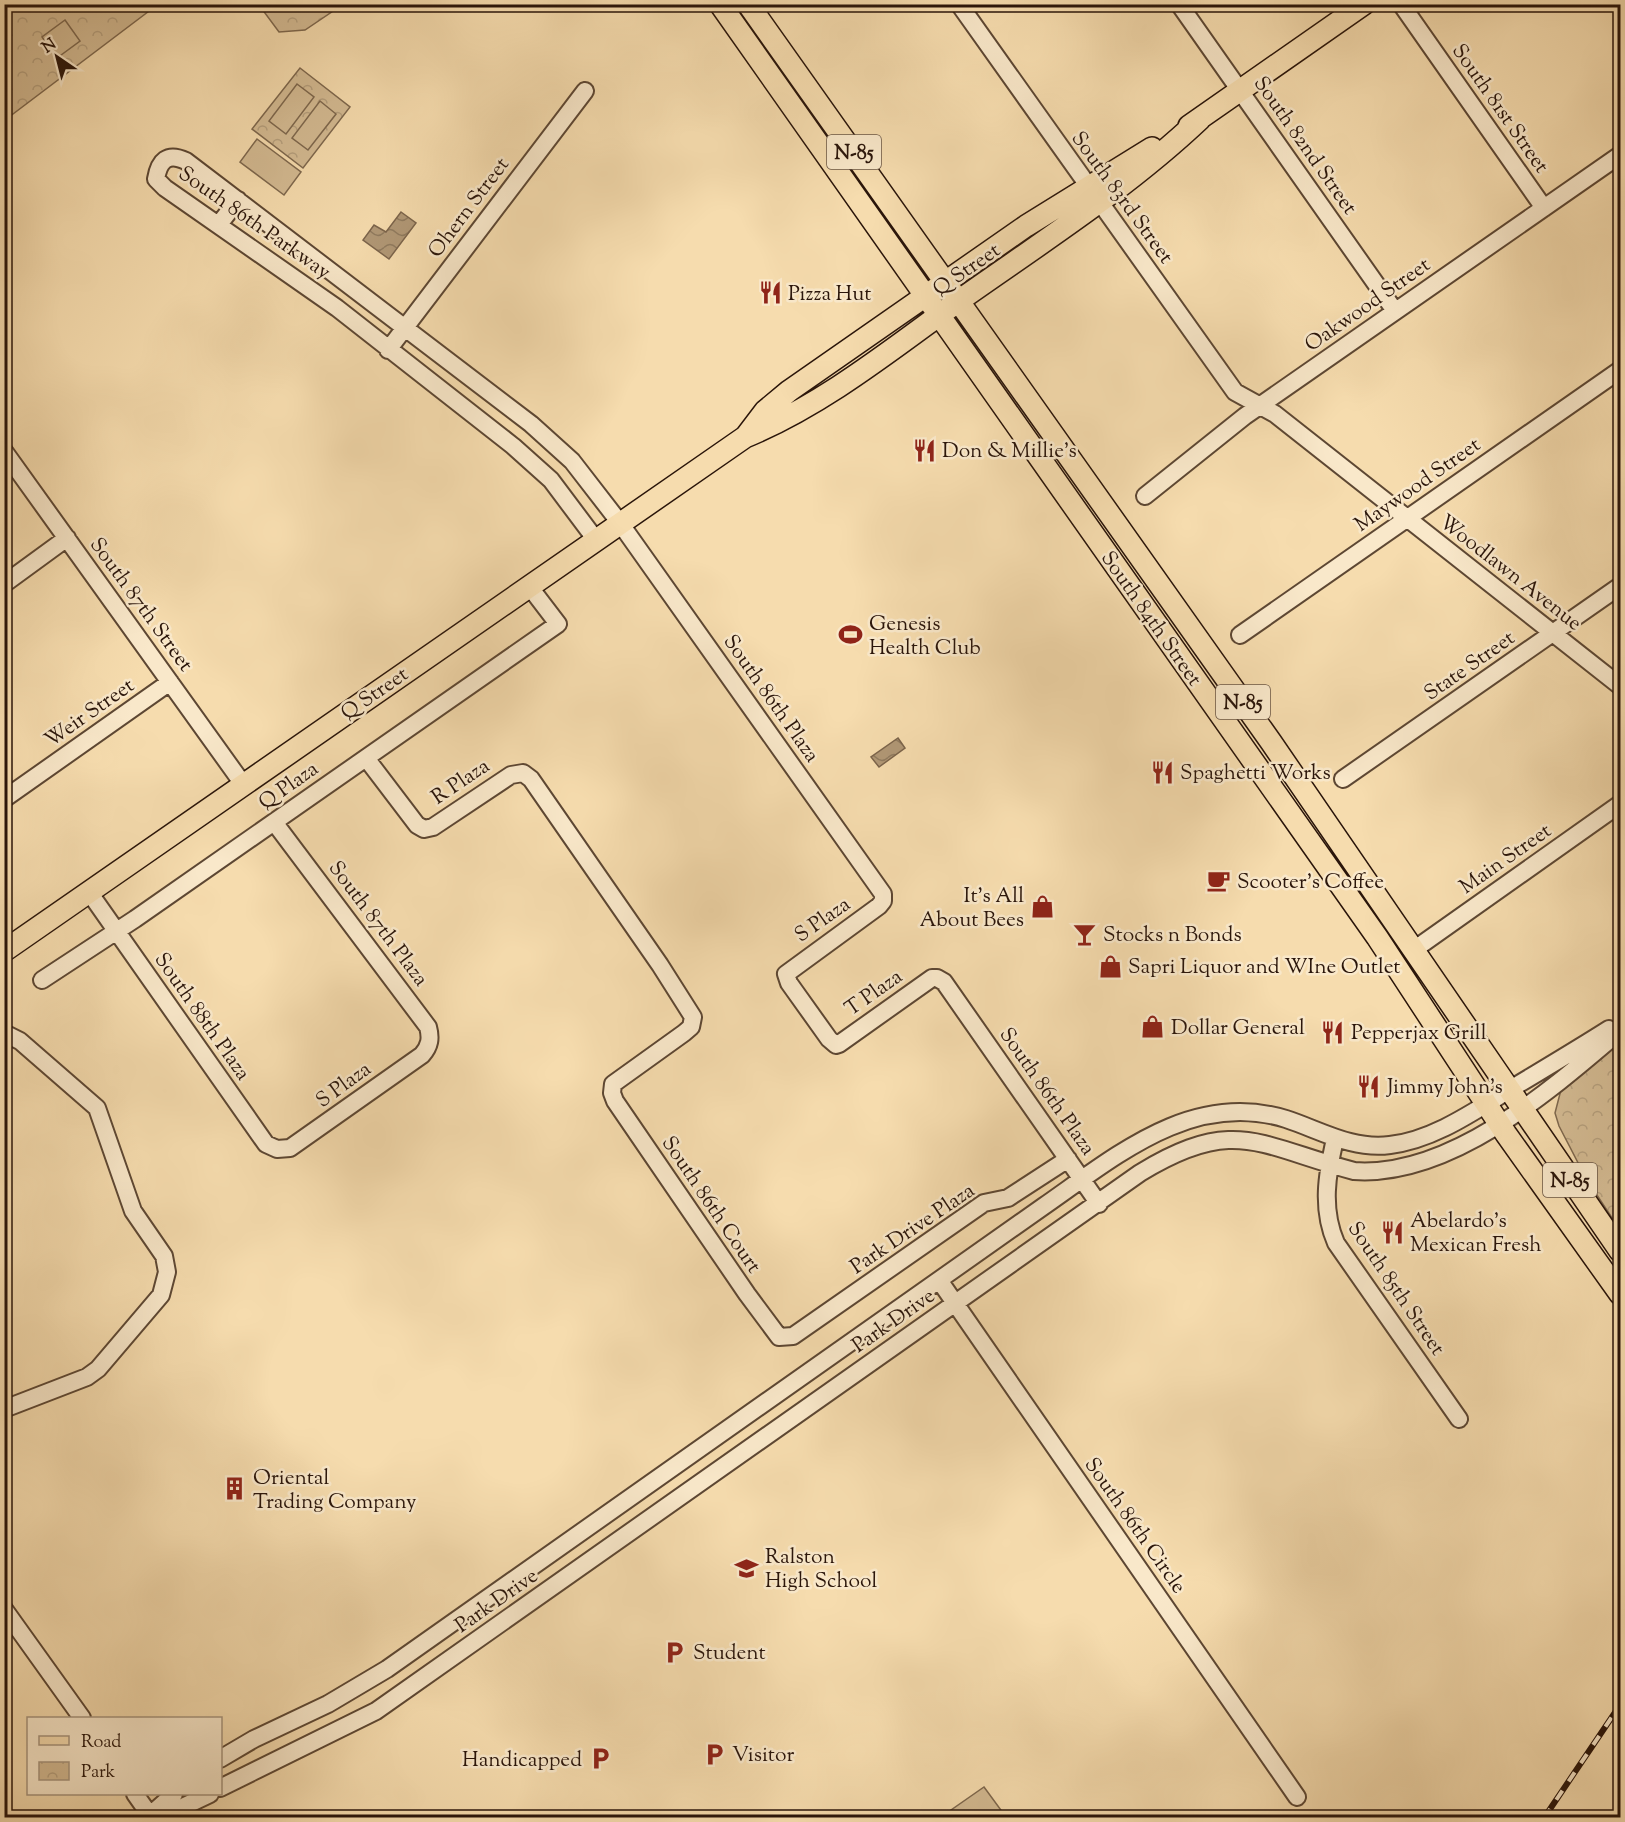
<svg xmlns="http://www.w3.org/2000/svg" width="1625" height="1822" viewBox="0 0 1625 1822" font-family="'Sorts Mill Goudy',serif">
	<style>
		.park { fill: url(#park-crowns); stroke: #7e684e; stroke-width: 1.5 }
		.pitch { fill: #d3ba92; stroke: #7e684e; stroke-width: 1.5 }
		.water { fill: url(#water-waves); stroke: #7b644b; stroke-width: 1.5 }
		.lines { fill: none; stroke-linecap: round; stroke-linejoin: round }
		.minor-casing { stroke: #5d4733; stroke-width: 20 }
		.major-casing { stroke: #2a150a; stroke-width: 24 }
		.minor { stroke: #f9e8ca; stroke-width: 16 }
		.major { stroke: #f6dcae; stroke-width: 21 }
		.rail-casing { stroke: #2a150a; stroke-width: 6 }
		.rail { stroke: #f9e8ca; stroke-width: 4; stroke-dasharray: 11; stroke-linecap: butt }
		.labels { text-anchor: middle; stroke-width: 5; stroke-linejoin: round; paint-order: stroke }
		.shield { fill: #f9e8ca; stroke: #685444; stroke-width: 1.5 }
		.shield-label { font-size: 20px; font-weight: bold; fill: #2a150a }
		.street-label { font-size: 21px; fill: #2a150a; stroke: #f9e8ca }
		.poi-label { font-size: 21px; fill: #2a150a; stroke: #f9e8ca; text-anchor: start }
	</style>
	<defs>
		<pattern id="park-crowns" width="20" height="18" patternUnits="userSpaceOnUse" patternTransform="scale(1.5)"><rect width="20" height="18" fill="#d3ba92"/><path d="M2 6a3 3 0 1 1 6 0M12 15a3 3 0 1 1 6 0" fill="none" stroke="#b59f7d"/></pattern>
		<pattern id="water-waves" width="16" height="10" patternUnits="userSpaceOnUse" patternTransform="scale(1.5)"><rect width="16" height="10" fill="#b19876"/><path d="M0 5q4-4 8 0t8 0" fill="none" stroke="#907b5f"/></pattern>
	</defs>
	<rect width="100%" height="100%" fill="#f6dcae"/>
	<filter id="stains"><feTurbulence type="fractalNoise" baseFrequency=".00333" numOctaves="4"/><feColorMatrix values="0 0 0 0 .2 0 0 0 0 .09 0 0 0 0 .02 0 0 0 .5 -.17"/></filter>
	<radialGradient id="worn" r=".72"><stop offset=".6" stop-color="#630" stop-opacity="0"/><stop offset="1" stop-color="#630" stop-opacity=".3"/></radialGradient>
	<path class="park" d="M5 5H157L5 120Z
		M259 5H342L305 30 279 32Z
		M300 68 350 107 303 168 252 129Z
		M1620 1037V1230L1587 1180 1559 1126 1555 1113 1563 1082Z"/>
	<path class="pitch" d="M65 20 80 41 57 58 42 37Z
		M297 84 314 97 286 134 269 121Z
		M320 101 336 114 308 150 292 138Z
		M257 139 301 172 284 195 240 162Z
		M984 1787 1006 1817H941Z"/>
	<path class="water" d="M401 212 416 223 389 259 363 240 374 225 386 232Z
		M898 738 905 748 879 767 871 757Z"/>
	<g class="lines">
		<defs>
			<path id="minor" d="M959 4 1235 392 1275 414 1620 686
				M1179 4 1395 311
				M1401 4 1544 208
				M220 223 238 200
				M388 350 585 91
				M4 451 243 784
				M1145 496 1245 416 1620 155
				M596 540 551 480 513 446 337 308 165 188 156 179C159 161 167 152 186 161L531 424 572 461 620 523 883 894V901L879 906 786 974 789 983 829 1039 836 1045 839 1044 932 978H937L944 982 1099 1204
				M4 584 67 538
				M1240 635 1620 370
				M366 758 417 825 424 829 433 827 511 775 523 773 531 779 660 965 693 1017 691 1027 684 1033 613 1084 612 1093 615 1101 747 1294 779 1337 793 1336 984 1203 1008 1198 1068 1159
				M1343 779 1620 586
				M4 799 170 682
				M89 892 266 1144 277 1149 290 1148 422 1055C430 1046 431 1038 428 1027L274 822
				M1415 949 1620 804
				M42 980 135 919 558 624 529 586
				M4 1033 20 1041 97 1108 133 1211 164 1256 167 1272 161 1295 98 1369 87 1377 4 1409
				M1335 1139C1327 1174 1321 1209 1336 1243L1459 1419
				M939 1280 1297 1797
				M4 1609 82 1718
				M220 1759 254 1739 328 1704 387 1669 1044 1206C1116 1156 1192 1090 1286 1119 1320 1130 1352 1150 1390 1145 1433 1140 1473 1112 1509 1090 1542 1070 1576 1050 1609 1029
				M220 1788 376 1711 1140 1173C1235 1115 1259 1146 1354 1171 1450 1178 1551 1090 1620 1031
				M135 1794 152 1818
				M4 1815 6 1818
				M150 1815 170 1813 210 1794
				M148 1817 174 1794"/>
			<path id="major" d="M720 4 1377 937 1506 1134 1620 1294
				M748 4 1271 742 1620 1251
				M1189 126 1364 4
				M746 436 765 411 789 391 1026 226 1152 148
				M4 951 745 437C823 405 892 349 960 300 1042 242 1127 188 1200 119"/>
		</defs>
		<use href="#minor" class="minor-casing"/>
		<use href="#major" class="major-casing"/>
		<use href="#minor" class="minor"/>
		<use href="#major" class="major"/>
		<defs>
			<path id="rail" d="M1544 1818 1620 1705"/>
		</defs>
		<use href="#rail" class="rail-casing"/>
		<use href="#rail" class="rail"/>
	</g>
	<defs>
		<symbol id="restaurant-bare" viewBox="-9 -9 18 18"><path d="M-5-6h1v4h1v-4h1v4h1v-4h1v5L-1.5 .5V6h-2V.5L-5-1ZM5-6V6H3V1.5H1.5Q1.5-4 5-6Z" fill="#8f2418" stroke="#f9e8ca" stroke-width="2.5" paint-order="stroke"/></symbol>
		<symbol id="stadium-bare" viewBox="-9 -9 18 18"><path d="M0-5a6.5 5 0 1 0 0 10a6.5 5 0 1 0 0-10ZM-3.5-1.8h7v3.6h-7Z" fill="#8f2418" stroke="#f9e8ca" stroke-width="2.5" paint-order="stroke"/></symbol>
		<symbol id="cafe-bare" viewBox="-9 -9 18 18"><path d="M-5.5-4.5H6V0H3Q3 3.5 0 3.5H-2.5Q-5.5 3.5-5.5 0ZM3-3.2v2h1.7v-2ZM-6 4.5H4V6H-6Z" fill="#8f2418" stroke="#f9e8ca" stroke-width="2.5" paint-order="stroke"/></symbol>
		<symbol id="shop-bare" viewBox="-9 -9 18 18"><path d="M-5-2.5h2.3a2.7 3.5 0 0 1 5.4 0H5L5.5 6h-11ZM-1.5-2.5h3a1.5 2.3 0 0 0-3 0Z" fill="#8f2418" stroke="#f9e8ca" stroke-width="2.5" paint-order="stroke"/></symbol>
		<symbol id="bar-bare" viewBox="-9 -9 18 18"><path d="M-6-5H6L.8 .8V4.5H3.5V6h-7V4.5H-.8V.8Z" fill="#8f2418" stroke="#f9e8ca" stroke-width="2.5" paint-order="stroke"/></symbol>
		<symbol id="building-bare" viewBox="-9 -9 18 18"><path d="M-4-6H4V6H1V3H-1V6H-4ZM-2.5-4.3h1.7v1.8h-1.7ZM.8-4.3h1.7v1.8H.8ZM-2.5-1h1.7V.8h-1.7ZM.8-1h1.7V.8H.8Z" fill="#8f2418" stroke="#f9e8ca" stroke-width="2.5" paint-order="stroke"/></symbol>
		<symbol id="school-bare" viewBox="-9 -9 18 18"><path d="M0-5L7-2L0 1L-7-2ZM-4 1L0 2.5L4 1V4Q0 6-4 4Z" fill="#8f2418" stroke="#f9e8ca" stroke-width="2.5" paint-order="stroke"/></symbol>
		<symbol id="parking-bare" viewBox="-9 -9 18 18"><path d="M-3.5-5.5H1a3.5 3.5 0 0 1 0 7H-1V5.5H-3.5ZM-1-3.4V-.6H.8a1.4 1.4 0 0 0 0-2.8Z" fill="#8f2418" stroke="#f9e8ca" stroke-width="2.5" paint-order="stroke"/></symbol>
	</defs>
	<g fill-rule="evenodd">
		<use href="#restaurant-bare" x="754" y="276" width="33" height="33"/>
		<use href="#restaurant-bare" x="908" y="434" width="33" height="33"/>
		<use href="#stadium-bare" x="834" y="618" width="33" height="33"/>
		<use href="#restaurant-bare" x="1146" y="756" width="33" height="33"/>
		<use href="#cafe-bare" x="1202" y="864" width="33" height="33"/>
		<use href="#shop-bare" x="1026" y="890" width="33" height="33"/>
		<use href="#bar-bare" x="1068" y="918" width="33" height="33"/>
		<use href="#shop-bare" x="1094" y="950" width="33" height="33"/>
		<use href="#shop-bare" x="1136" y="1010" width="33" height="33"/>
		<use href="#restaurant-bare" x="1316" y="1016" width="33" height="33"/>
		<use href="#restaurant-bare" x="1352" y="1070" width="33" height="33"/>
		<use href="#restaurant-bare" x="1376" y="1216" width="33" height="33"/>
		<use href="#building-bare" x="218" y="1472" width="33" height="33"/>
		<use href="#school-bare" x="730" y="1552" width="33" height="33"/>
		<use href="#parking-bare" x="658" y="1636" width="33" height="33"/>
		<use href="#parking-bare" x="698" y="1738" width="33" height="33"/>
		<use href="#parking-bare" x="584" y="1742" width="33" height="33"/>
	</g>
	<g class="labels">
		<g class="shield">
			<rect x="827" y="135" width="54" height="34" rx="4.5"/>
			<rect x="1216" y="685" width="54" height="34" rx="4.5"/>
			<rect x="1543" y="1163" width="54" height="34" rx="4.5"/>
		</g>
		<g class="shield-label">
			<text x="854" y="159">N-85</text>
			<text x="1243" y="709">N-85</text>
			<text x="1570" y="1187">N-85</text>
		</g>
		<g class="street-label">
			<text transform="translate(1501 108) rotate(55)" y="7">South 81st Street</text>
			<text transform="translate(1306 145) rotate(55)" y="7">South 82nd Street</text>
			<text transform="translate(1123 197) rotate(54)" y="7">South 83rd Street</text>
			<text transform="translate(468 207) rotate(-53)" y="7">Ohern Street</text>
			<text transform="translate(255 222) rotate(35)" y="7">South 86th Parkway</text>
			<text transform="translate(966 269) rotate(-35)" y="7">Q Street</text>
			<text transform="translate(1367 304) rotate(-35)" y="7">Oakwood Street</text>
			<text transform="translate(1417 484) rotate(-35)" y="7">Maywood Street</text>
			<text transform="translate(1511 572) rotate(38)" y="7">Woodlawn Avenue</text>
			<text transform="translate(142 604) rotate(54)" y="7">South 87th Street</text>
			<text transform="translate(1152 618) rotate(55)" y="7">South 84th Street</text>
			<text transform="translate(1469 665) rotate(-35)" y="7">State Street</text>
			<text transform="translate(374 693) rotate(-35)" y="7">Q Street</text>
			<text transform="translate(772 698) rotate(55)" y="7">South 86th Plaza</text>
			<text transform="translate(89 712) rotate(-35)" y="7">Weir Street</text>
			<text transform="translate(460 781) rotate(-34)" y="7">R Plaza</text>
			<text transform="translate(288 785) rotate(-35)" y="7">Q Plaza</text>
			<text transform="translate(1505 858) rotate(-35)" y="7">Main Street</text>
			<text transform="translate(822 919) rotate(-35)" y="7">S Plaza</text>
			<text transform="translate(379 923) rotate(53)" y="7">South 87th Plaza</text>
			<text transform="translate(873 992) rotate(-35)" y="7">T Plaza</text>
			<text transform="translate(203 1016) rotate(55)" y="7">South 88th Plaza</text>
			<text transform="translate(343 1084) rotate(-36)" y="7">S Plaza</text>
			<text transform="translate(1048 1091) rotate(55)" y="7">South 86th Plaza</text>
			<text transform="translate(712 1204) rotate(56)" y="7">South 86th Court</text>
			<text transform="translate(912 1228) rotate(-34)" y="7">Park Drive Plaza</text>
			<text transform="translate(1397 1288) rotate(56)" y="7">South 85th Street</text>
			<text transform="translate(893 1320) rotate(-35)" y="7">Park Drive</text>
			<text transform="translate(1136 1525) rotate(55)" y="7">South 86th Circle</text>
			<text transform="translate(496 1600) rotate(-35)" y="7">Park Drive</text>
		</g>
		<g class="poi-label">
			<text x="788" y="300">Pizza Hut</text>
			<text x="942" y="457">Don &amp; Millie's</text>
			<text x="869" y="630">Genesis<tspan x="869" dy="24">Health Club</tspan></text>
			<text x="1180" y="779">Spaghetti Works</text>
			<text x="1237" y="888">Scooter's Coffee</text>
			<text x="1024" y="902" text-anchor="end">It's All<tspan x="1024" dy="24">About Bees</tspan></text>
			<text x="1103" y="941">Stocks n Bonds</text>
			<text x="1128" y="973">Sapri Liquor and WIne Outlet</text>
			<text x="1171" y="1034">Dollar General</text>
			<text x="1351" y="1039">Pepperjax Grill</text>
			<text x="1387" y="1093">Jimmy John's</text>
			<text x="1410" y="1227">Abelardo's<tspan x="1410" dy="24">Mexican Fresh</tspan></text>
			<text x="253" y="1484">Oriental<tspan x="253" dy="24">Trading Company</tspan></text>
			<text x="765" y="1563">Ralston<tspan x="765" dy="24">High School</tspan></text>
			<text x="693" y="1659">Student</text>
			<text x="732" y="1761">Visitor</text>
			<text x="582" y="1766" text-anchor="end">Handicapped</text>
		</g>
	</g>
	<rect width="1625" height="1822" fill="none" stroke="#f6dcae" stroke-width="24"/>
	<rect x="6" y="6" width="1613" height="1810" fill="none" stroke="#2a150a" stroke-width="3"/>
	<rect x="12" y="12" width="1601" height="1798" fill="none" stroke="#2a150a" stroke-width="1.5"/>
	<rect x="27" y="1717" width="195" height="78" fill="#f9e8ca" stroke="#a6947d" stroke-width="1.5"/>
	<rect x="39" y="1736" width="30" height="9" fill="#f6dcae" stroke="#a6947d" stroke-width="1.5"/>
	<text x="81" y="1747" font-size="18" fill="#2a150a">Road</text>
	<rect x="39" y="1762" width="30" height="18" fill="url(#park-crowns)" stroke="#a6947d" stroke-width="1.5"/>
	<text x="81" y="1777" font-size="18" fill="#2a150a">Park</text>
	<g transform="translate(57 57) rotate(325)" stroke="#f9e8ca" stroke-width="4.5" paint-order="stroke">
	<path d="M0-4.5L10 22L0 15L-10 22Z" fill="#2a150a"/>
	<text y="-9" font-size="16" font-weight="bold" text-anchor="middle" fill="#2a150a">N</text>
	</g>
	<rect width="100%" height="100%" filter="url(#stains)"/>
	<rect width="100%" height="100%" fill="url(#worn)"/>
</svg>
